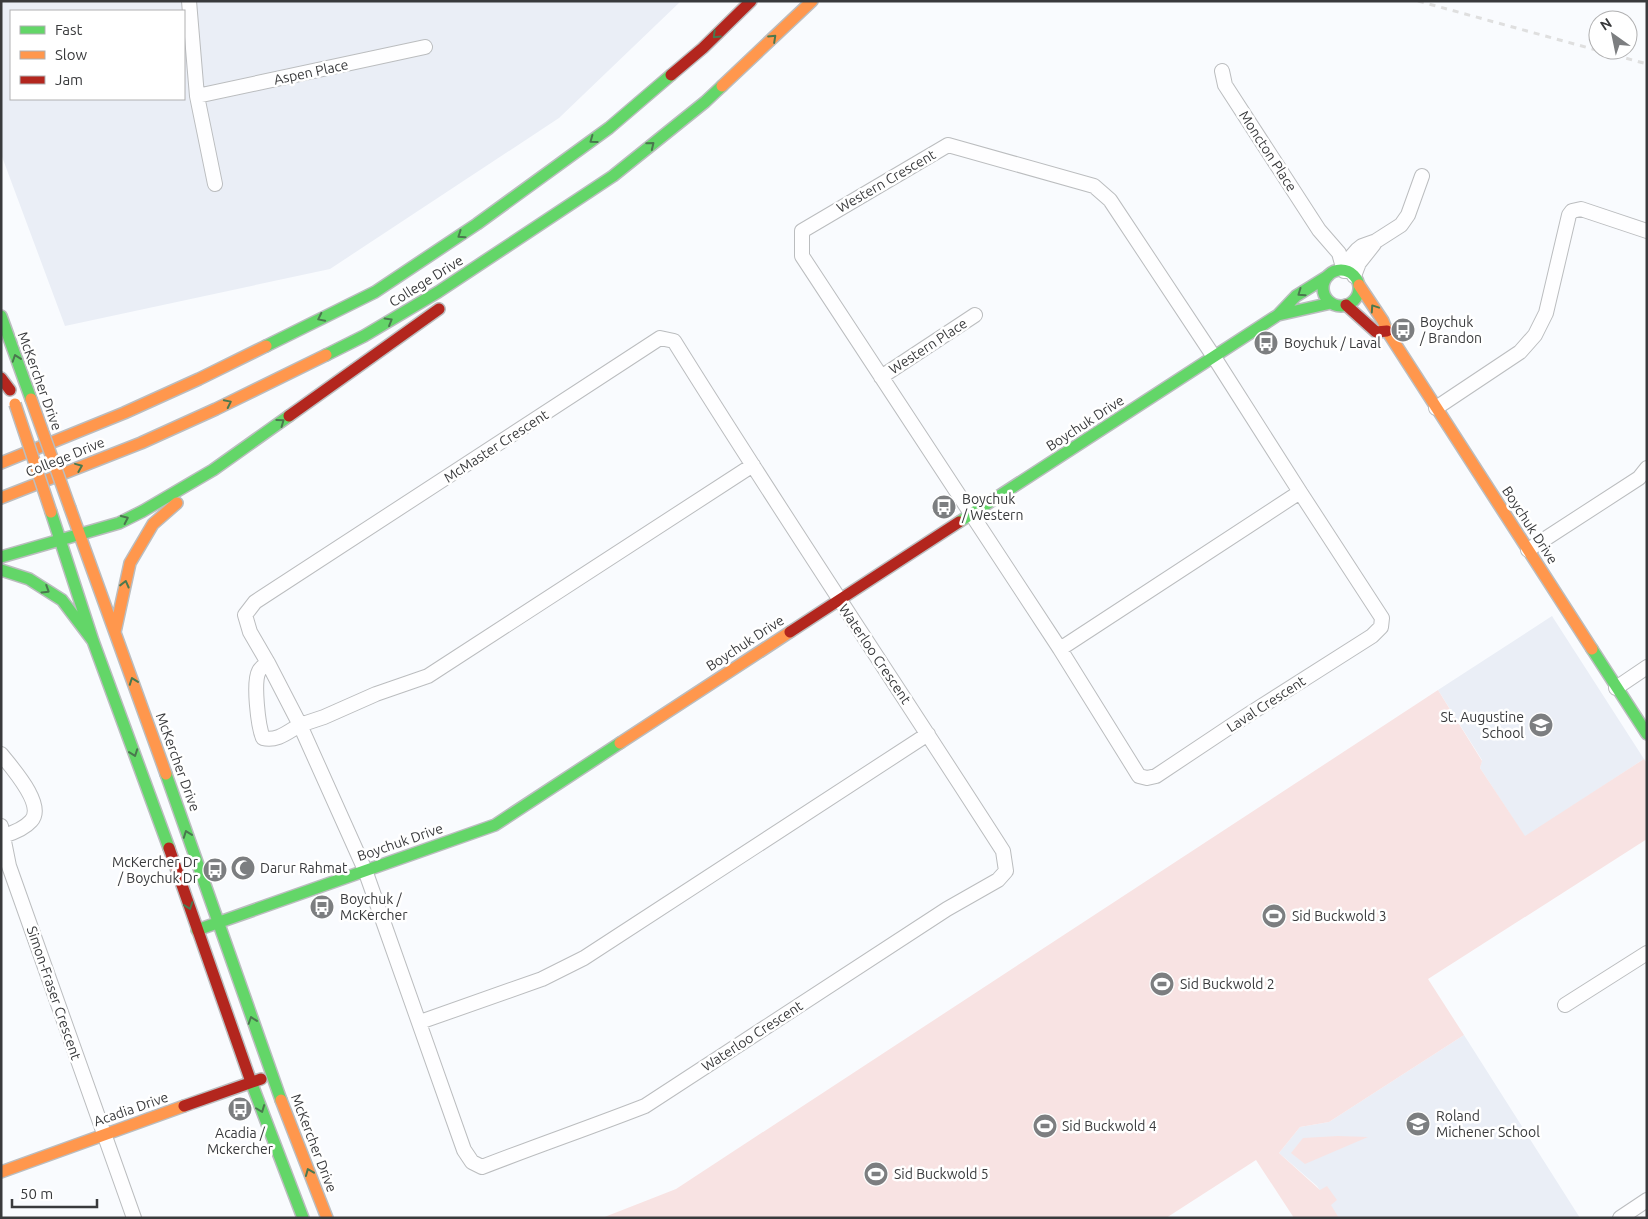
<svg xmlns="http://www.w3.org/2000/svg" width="1648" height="1219" viewBox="0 0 1648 1219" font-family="Ubuntu,sans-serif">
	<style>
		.built { fill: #eaeef6; fill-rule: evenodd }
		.green { fill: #f8e3e3 }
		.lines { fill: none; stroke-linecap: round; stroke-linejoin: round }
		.street-casing { stroke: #bbbdbf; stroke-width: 16 }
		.fast-casing { stroke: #bbbdbf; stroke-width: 14 }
		.slow-casing { stroke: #bbbdbf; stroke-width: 14 }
		.jam-casing { stroke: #bbbdbf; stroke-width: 14 }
		.street { stroke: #fefeff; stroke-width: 14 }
		.fast { stroke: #63d668; stroke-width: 11 }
		.slow { stroke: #ff974d; stroke-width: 11 }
		.jam { stroke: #b3261e; stroke-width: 11 }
		.rail { stroke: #dfdfdf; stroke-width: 3; stroke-dasharray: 6 6; stroke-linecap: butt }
		.slow-bridge-casing { stroke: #bbbdbf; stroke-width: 14; stroke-linecap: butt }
		.slow-bridge { stroke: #ff974d; stroke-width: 11 }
		.oneway { stroke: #4a784e }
		.labels { text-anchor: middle; stroke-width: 5; stroke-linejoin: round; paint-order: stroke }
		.street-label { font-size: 14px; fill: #393a3c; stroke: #fff }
		.poi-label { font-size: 14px; fill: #393a3c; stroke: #fff; text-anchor: start }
	</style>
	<rect width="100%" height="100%" fill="#f9fbfe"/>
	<path class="built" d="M1 1H681L559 118 330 269 65 326 1 154ZM11 11H184V99H11Z
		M1552 616 1644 759 1525 837 1480 768 1482 760 1438 690Z
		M1464 1035 1580 1218H1339L1317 1186 1279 1153 1300 1127 1329 1122Z"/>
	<path class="green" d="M1438 690 1482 761 1480 768 1525 836 1644 759 1647 763V839L1428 979 1464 1035 1329 1122 1300 1127 1279 1153 1320 1190 1327 1186 1337 1200 1331 1205 1339 1218H1294L1256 1160 1166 1218H602L676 1189Z
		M1338 1136 1368 1137 1305 1164 1291 1153 1303 1138Z"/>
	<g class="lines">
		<defs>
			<path id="street" d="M189 1 197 96 215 184
				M1222 71 1225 85 1319 230 1339 253 1344 271
				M197 96 425 47
				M948 145 1094 186 1110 200 1214 357 1300 492 1382 618 1381 627 1372 636 1243 718 1156 776 1147 778 1139 776 1060 649 802 256V231Z
				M1347 271 1350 258 1357 250 1362 246 1376 241 1401 225 1408 215 1422 176
				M1354 276 1359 263 1374 244
				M881 377 975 315
				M1436 408 1520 352 1535 335 1546 313 1569 215 1572 211 1581 209 1647 231
				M1528 550 1639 478 1647 468
				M1060 649 1300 492
				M268 663C265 665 261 667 259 671 253 682 258 726 263 738 277 742 289 731 300 725L268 663 250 632 245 615 255 602 660 338 674 341C781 513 894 681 1003 851L1006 871 998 880 947 909 645 1106C591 1127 536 1146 482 1167L472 1162 464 1150 365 870 300 725 324 717 376 694 428 676 753 465
				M1616 688 1647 667
				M1 754C12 768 46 805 31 821 24 829 13 833 3 836
				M1 826 9 866 134 1218
				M1565 1005 1647 953
				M420 1022 542 979 584 958 928 734
				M1620 1218 1647 1200"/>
			<path id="fast" d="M1323 288a18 18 0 1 1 36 0a18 18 0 1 1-36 0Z
				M1278 315 1331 303
				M1 316 31 399
				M266 346 375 292 477 224 609 128 671 75
				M326 355 364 336 438 292 613 176 705 102 722 86
				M51 512 93 641 169 848
				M959 522 1278 315 1296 296 1328 276
				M1 557 119 523 143 511 213 470 289 416
				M1 570 29 579 62 600 93 641
				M1592 649 1647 734
				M166 774 281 1100
				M197 930 495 825 620 743
				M250 1079 303 1218"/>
			<path id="slow" d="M722 86 812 1
				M1359 285 1383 321 1387 331 1592 649
				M1 463 124 413 199 379 266 346
				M1 498 141 443 216 409 326 355
				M70 508 166 774
				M115 632 130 563 153 524 177 503
				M620 743 790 632
				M281 1100 327 1218
				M1 1172 184 1106"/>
			<path id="jam" d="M671 75 703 48 751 1
				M1346 305 1376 332 1387 331
				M1 378 10 390
				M289 416 439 309
				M790 632 959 522
				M169 848 250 1079
				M184 1106 261 1079"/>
		</defs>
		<use href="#street" class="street-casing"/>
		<use href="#fast" class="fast-casing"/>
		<use href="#slow" class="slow-casing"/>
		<use href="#jam" class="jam-casing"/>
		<use href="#street" class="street"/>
		<use href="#fast" class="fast"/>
		<use href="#slow" class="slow"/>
		<use href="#jam" class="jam"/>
		<path class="rail" d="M1418 1 1647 64"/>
		<defs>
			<path id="slow-bridge" d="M31 399 70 508
				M15 404 51 512"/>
		</defs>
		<use href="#slow-bridge" class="slow-bridge-casing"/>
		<use href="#slow-bridge" class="slow-bridge"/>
	</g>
	<defs><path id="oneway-chevron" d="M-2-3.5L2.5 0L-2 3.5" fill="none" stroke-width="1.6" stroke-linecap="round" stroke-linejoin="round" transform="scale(1.25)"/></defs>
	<g class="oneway">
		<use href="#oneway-chevron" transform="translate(716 35) rotate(136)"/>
		<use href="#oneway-chevron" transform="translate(773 38) rotate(-43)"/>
		<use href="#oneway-chevron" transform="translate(593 140) rotate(144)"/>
		<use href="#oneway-chevron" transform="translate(651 145) rotate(-39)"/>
		<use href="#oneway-chevron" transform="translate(461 235) rotate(146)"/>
		<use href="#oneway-chevron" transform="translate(1301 293) rotate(145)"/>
		<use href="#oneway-chevron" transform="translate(1374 308) rotate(-124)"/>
		<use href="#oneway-chevron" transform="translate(321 318) rotate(154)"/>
		<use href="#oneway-chevron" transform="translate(389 321) rotate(-30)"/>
		<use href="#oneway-chevron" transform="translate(16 358) rotate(-109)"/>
		<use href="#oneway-chevron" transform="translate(228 403) rotate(-26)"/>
		<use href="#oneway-chevron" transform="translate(281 422) rotate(-36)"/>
		<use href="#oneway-chevron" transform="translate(79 467) rotate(-22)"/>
		<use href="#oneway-chevron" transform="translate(125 519) rotate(-25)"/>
		<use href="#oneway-chevron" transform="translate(125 584) rotate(-76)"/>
		<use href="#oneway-chevron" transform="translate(46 590) rotate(32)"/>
		<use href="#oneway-chevron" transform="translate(133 681) rotate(-110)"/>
		<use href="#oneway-chevron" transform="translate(134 753) rotate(70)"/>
		<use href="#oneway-chevron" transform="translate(187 834) rotate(-110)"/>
		<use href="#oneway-chevron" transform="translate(189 906) rotate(71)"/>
		<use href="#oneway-chevron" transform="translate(252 1020) rotate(-109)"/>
		<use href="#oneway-chevron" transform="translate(261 1109) rotate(69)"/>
		<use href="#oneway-chevron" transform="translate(309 1172) rotate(-112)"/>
	</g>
	<defs>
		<symbol id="bus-disc" viewBox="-11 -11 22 22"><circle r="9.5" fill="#7c7e80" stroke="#fff"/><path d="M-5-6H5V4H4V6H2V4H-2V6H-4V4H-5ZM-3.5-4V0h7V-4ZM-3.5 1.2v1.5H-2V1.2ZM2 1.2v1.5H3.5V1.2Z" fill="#fff"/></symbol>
		<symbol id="school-disc" viewBox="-11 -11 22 22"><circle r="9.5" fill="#7c7e80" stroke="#fff"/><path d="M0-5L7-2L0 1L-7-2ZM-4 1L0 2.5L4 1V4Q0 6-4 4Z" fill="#fff"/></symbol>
		<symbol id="mosque-disc" viewBox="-11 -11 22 22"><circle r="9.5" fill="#7c7e80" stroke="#fff"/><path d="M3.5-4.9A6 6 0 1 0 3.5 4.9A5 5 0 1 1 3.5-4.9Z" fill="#fff"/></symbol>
		<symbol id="stadium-disc" viewBox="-11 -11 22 22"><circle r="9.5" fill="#7c7e80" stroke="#fff"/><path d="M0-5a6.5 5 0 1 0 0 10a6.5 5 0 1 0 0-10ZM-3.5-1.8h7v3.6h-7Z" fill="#fff"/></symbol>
	</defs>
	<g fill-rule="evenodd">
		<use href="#bus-disc" x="1389" y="316" width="28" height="28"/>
		<use href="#bus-disc" x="1252" y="329" width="28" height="28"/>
		<use href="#bus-disc" x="930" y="493" width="28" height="28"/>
		<use href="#school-disc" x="1527" y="711" width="28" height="28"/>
		<use href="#mosque-disc" x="229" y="854" width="28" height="28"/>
		<use href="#bus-disc" x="201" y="856" width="28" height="28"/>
		<use href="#bus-disc" x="308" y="893" width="28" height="28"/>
		<use href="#stadium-disc" x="1260" y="902" width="28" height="28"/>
		<use href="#stadium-disc" x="1148" y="970" width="28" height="28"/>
		<use href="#bus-disc" x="226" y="1095" width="28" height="28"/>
		<use href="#school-disc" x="1404" y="1110" width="28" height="28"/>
		<use href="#stadium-disc" x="1031" y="1112" width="28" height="28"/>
		<use href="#stadium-disc" x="862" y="1160" width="28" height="28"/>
	</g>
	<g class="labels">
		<g class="street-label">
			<text transform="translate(311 72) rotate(-12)" y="5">Aspen Place</text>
			<text transform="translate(1268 151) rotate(57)" y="5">Moncton Place</text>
			<text transform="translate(886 181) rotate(-30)" y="5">Western Crescent</text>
			<text transform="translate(426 281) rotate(-32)" y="5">College Drive</text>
			<text transform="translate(928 346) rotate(-33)" y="5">Western Place</text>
			<text transform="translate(40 381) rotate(70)" y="5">McKercher Drive</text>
			<text transform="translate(1085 423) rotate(-33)" y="5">Boychuk Drive</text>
			<text transform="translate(496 446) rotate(-33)" y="5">McMaster Crescent</text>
			<text transform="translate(65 457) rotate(-22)" y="5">College Drive</text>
			<text transform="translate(1530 525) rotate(57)" y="5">Boychuk Drive</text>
			<text transform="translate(745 643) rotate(-33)" y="5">Boychuk Drive</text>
			<text transform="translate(875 654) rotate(56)" y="5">Waterloo Crescent</text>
			<text transform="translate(1266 704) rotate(-33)" y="5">Laval Crescent</text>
			<text transform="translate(178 762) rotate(70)" y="5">McKercher Drive</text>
			<text transform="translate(400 842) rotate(-19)" y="5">Boychuk Drive</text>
			<text transform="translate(54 993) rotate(71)" y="5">Simon-Fraser Crescent</text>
			<text transform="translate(752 1036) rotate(-33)" y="5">Waterloo Crescent</text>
			<text transform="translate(131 1109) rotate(-19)" y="5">Acadia Drive</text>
			<text transform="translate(314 1143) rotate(69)" y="5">McKercher Drive</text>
		</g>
		<g class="poi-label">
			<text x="1420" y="327">Boychuk<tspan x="1420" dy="16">/ Brandon</tspan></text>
			<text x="1284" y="348">Boychuk / Laval</text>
			<text x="962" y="504">Boychuk<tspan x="962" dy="16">/ Western</tspan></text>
			<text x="1524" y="722" text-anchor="end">St. Augustine<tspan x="1524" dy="16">School</tspan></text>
			<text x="198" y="867" text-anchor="end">McKercher Dr<tspan x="198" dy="16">/ Boychuk Dr</tspan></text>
			<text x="260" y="873">Darur Rahmat</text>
			<text x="340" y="904">Boychuk /<tspan x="340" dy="16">McKercher</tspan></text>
			<text x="1292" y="921">Sid Buckwold 3</text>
			<text x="1180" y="989">Sid Buckwold 2</text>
			<text x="1436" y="1121">Roland<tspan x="1436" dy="16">Michener School</tspan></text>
			<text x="1062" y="1131">Sid Buckwold 4</text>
			<text x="240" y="1138" text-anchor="middle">Acadia /<tspan x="240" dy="16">Mckercher</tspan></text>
			<text x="894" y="1179">Sid Buckwold 5</text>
		</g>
	</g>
	<rect width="1648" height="1219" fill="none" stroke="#393a3c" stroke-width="5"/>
	<rect x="10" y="10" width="175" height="90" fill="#ffffff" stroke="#b0b0b1"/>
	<rect x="20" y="26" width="25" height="8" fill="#63d668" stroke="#b0b0b1"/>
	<text x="55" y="35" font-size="15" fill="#393a3c">Fast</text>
	<rect x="20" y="51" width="25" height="8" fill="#ff974d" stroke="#b0b0b1"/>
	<text x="55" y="60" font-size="15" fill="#393a3c">Slow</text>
	<rect x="20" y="76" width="25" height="8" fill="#b3261e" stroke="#b0b0b1"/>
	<text x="55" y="85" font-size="15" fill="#393a3c">Jam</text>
	<g transform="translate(1613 35) rotate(327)"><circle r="24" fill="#ffffff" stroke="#b0b0b1"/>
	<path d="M0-4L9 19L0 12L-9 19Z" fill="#7c7e80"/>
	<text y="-8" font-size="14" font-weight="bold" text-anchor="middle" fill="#393a3c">N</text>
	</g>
	<path d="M12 1199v8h85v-8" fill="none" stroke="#393a3c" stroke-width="2.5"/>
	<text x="20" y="1199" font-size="15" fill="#393a3c" stroke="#ffffff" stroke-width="4" paint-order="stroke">50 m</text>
</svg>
